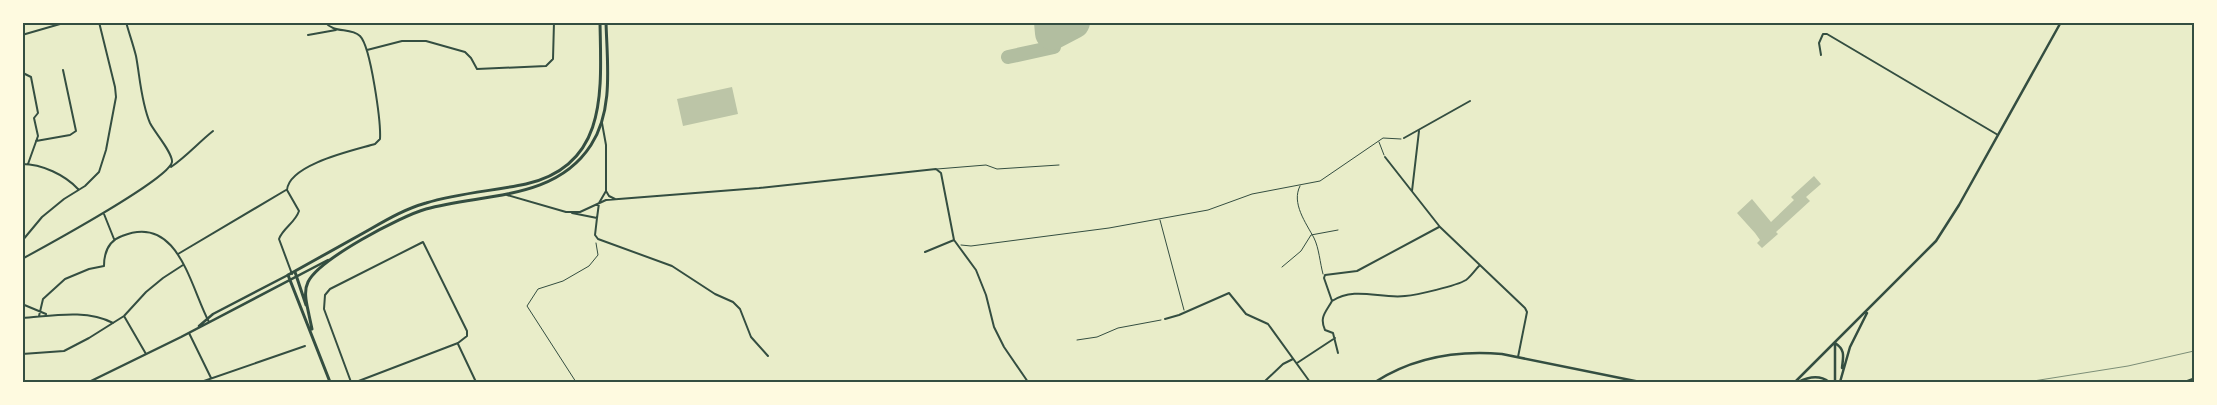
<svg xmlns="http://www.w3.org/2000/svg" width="2217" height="405" viewBox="0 0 2217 405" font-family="'Noto Sans',sans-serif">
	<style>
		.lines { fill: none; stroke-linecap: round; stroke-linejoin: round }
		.taxiway { stroke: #b2bea0; stroke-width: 14 }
		.runway { stroke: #b2bea0; stroke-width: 34 }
		.building { fill: #bcc5a7 }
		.path { stroke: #344e41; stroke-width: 1 }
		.service { stroke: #344e41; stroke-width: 1 }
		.minor { stroke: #344e41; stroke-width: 2 }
		.tertiary { stroke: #344e41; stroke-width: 2.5 }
		.secondary { stroke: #344e41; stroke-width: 3 }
		.rail { stroke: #7c8e77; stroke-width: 1 }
		.neatline { fill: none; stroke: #344e41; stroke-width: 2 }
	</style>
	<rect width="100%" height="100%" fill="#e9edc9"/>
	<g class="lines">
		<path class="taxiway" d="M1008 57 1054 47 1052 33"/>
		<path class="runway" d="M1051 22 1052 33 1073 22"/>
	</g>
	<path class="building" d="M732 87 738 114 683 126 677 99Z
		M1814 176 1821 184 1806 197 1810 201 1776 232 1778 234 1762 248 1757 243 1760 240 1755 233 1737 213 1752 199 1771 222 1794 200 1791 197Z"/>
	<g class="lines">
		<path class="path" d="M1379 142 1384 155
			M1300 186C1291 203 1306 223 1314 238 1319 248 1320 263 1323 274
			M1160 220 1184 310
			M961 245 971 246 1109 228 1208 210 1252 194 1320 181 1383 138 1401 139
			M1282 267 1301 251 1311 235 1338 230
			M1077 340 1097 337 1118 328 1161 320
			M576 382 527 306 538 289 563 281 589 266 598 255 596 243"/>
		<path class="service" d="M937 169 986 165 997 169 1059 165"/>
		<path class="minor" d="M22 35 67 22
			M308 35 336 30
			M367 50 402 41H426L465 52 471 58 477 69 546 66 553 59 554 22
			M1821 55 1819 43 1823 34H1827L1998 135
			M22 70 23 73 31 77 38 113 34 118 38 136 28 164
			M1404 138 1470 101
			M36 141 70 135 76 131 63 70
			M1385 157 1440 227 1525 308 1527 312 1518 357
			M22 164C42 164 65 175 78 189
			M171 167C187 156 198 143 213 131
			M606 191 609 196 615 199
			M1412 191 1419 131
			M507 195 566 212H580L606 200 759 188 936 169 941 173 954 240 976 270 986 295 994 327 1004 347 1028 382
			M572 213 597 218 599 203 606 191V145L602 123
			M104 214 114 239
			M597 218 595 235 598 239 672 266 715 294 733 302 740 309 751 337 768 356
			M22 241 42 217 64 199 85 186 99 172 106 150 116 97 115 87 99 22
			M925 252 954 240
			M178 254 286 190
			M22 259C44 247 169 179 172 162 173 153 155 133 150 123 141 102 140 77 136 56 133 44 129 33 126 22
			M292 274 279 239C283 228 295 223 299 211L287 190C289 164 355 150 375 144L380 139C381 123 371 47 360 36 350 27 334 34 325 22
			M1332 301C1355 286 1380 299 1405 296 1417 295 1456 286 1466 280 1471 276 1475 270 1479 266
			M22 304 46 314
			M39 316 43 299 65 279 89 269 104 266C104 252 108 241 122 236 178 213 190 286 209 322
			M124 316 146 354
			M22 318C52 316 86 309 113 323
			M1165 319 1179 315 1229 293 1246 314 1268 324 1310 382
			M189 333 213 382
			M458 344 476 382
			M1338 353 1333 333 1325 330C1319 317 1326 312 1332 301L1324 278 1325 275 1357 271 1439 227
			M22 354 64 351 89 338 124 316 146 292 163 278 183 265
			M1297 363 1335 338
			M201 382 305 346
			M351 382 324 309 325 295 330 289 423 242 467 331V336L458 343 356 382
			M1264 382 1283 364 1293 359"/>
		<path class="tertiary" d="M199 326 213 314 288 275
			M89 382 181 337 328 260
			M1375 382C1414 357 1456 350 1502 354L1640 382
			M1795 382 1936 241 1959 205 2061 22
			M1798 382C1808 377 1819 374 1829 382
			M1835 382V343C1846 350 1843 357 1842 368
			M1840 382 1850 347 1867 313"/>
		<path class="secondary" d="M295 272 306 305
			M309 315C307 305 303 292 308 282 319 259 401 216 426 209 483 193 555 201 591 145 614 110 607 62 606 22
			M309 315 312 329
			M330 382 288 275C311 262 335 249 358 236 380 224 401 210 426 203 458 193 493 191 526 184 609 165 601 89 600 22
			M2186 382 2194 379"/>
		<path class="rail" d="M2027 382 2128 366 2194 351"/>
	</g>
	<rect width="2217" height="405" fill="none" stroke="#fefae0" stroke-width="48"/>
	<rect x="24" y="24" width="2169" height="357" class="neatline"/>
</svg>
